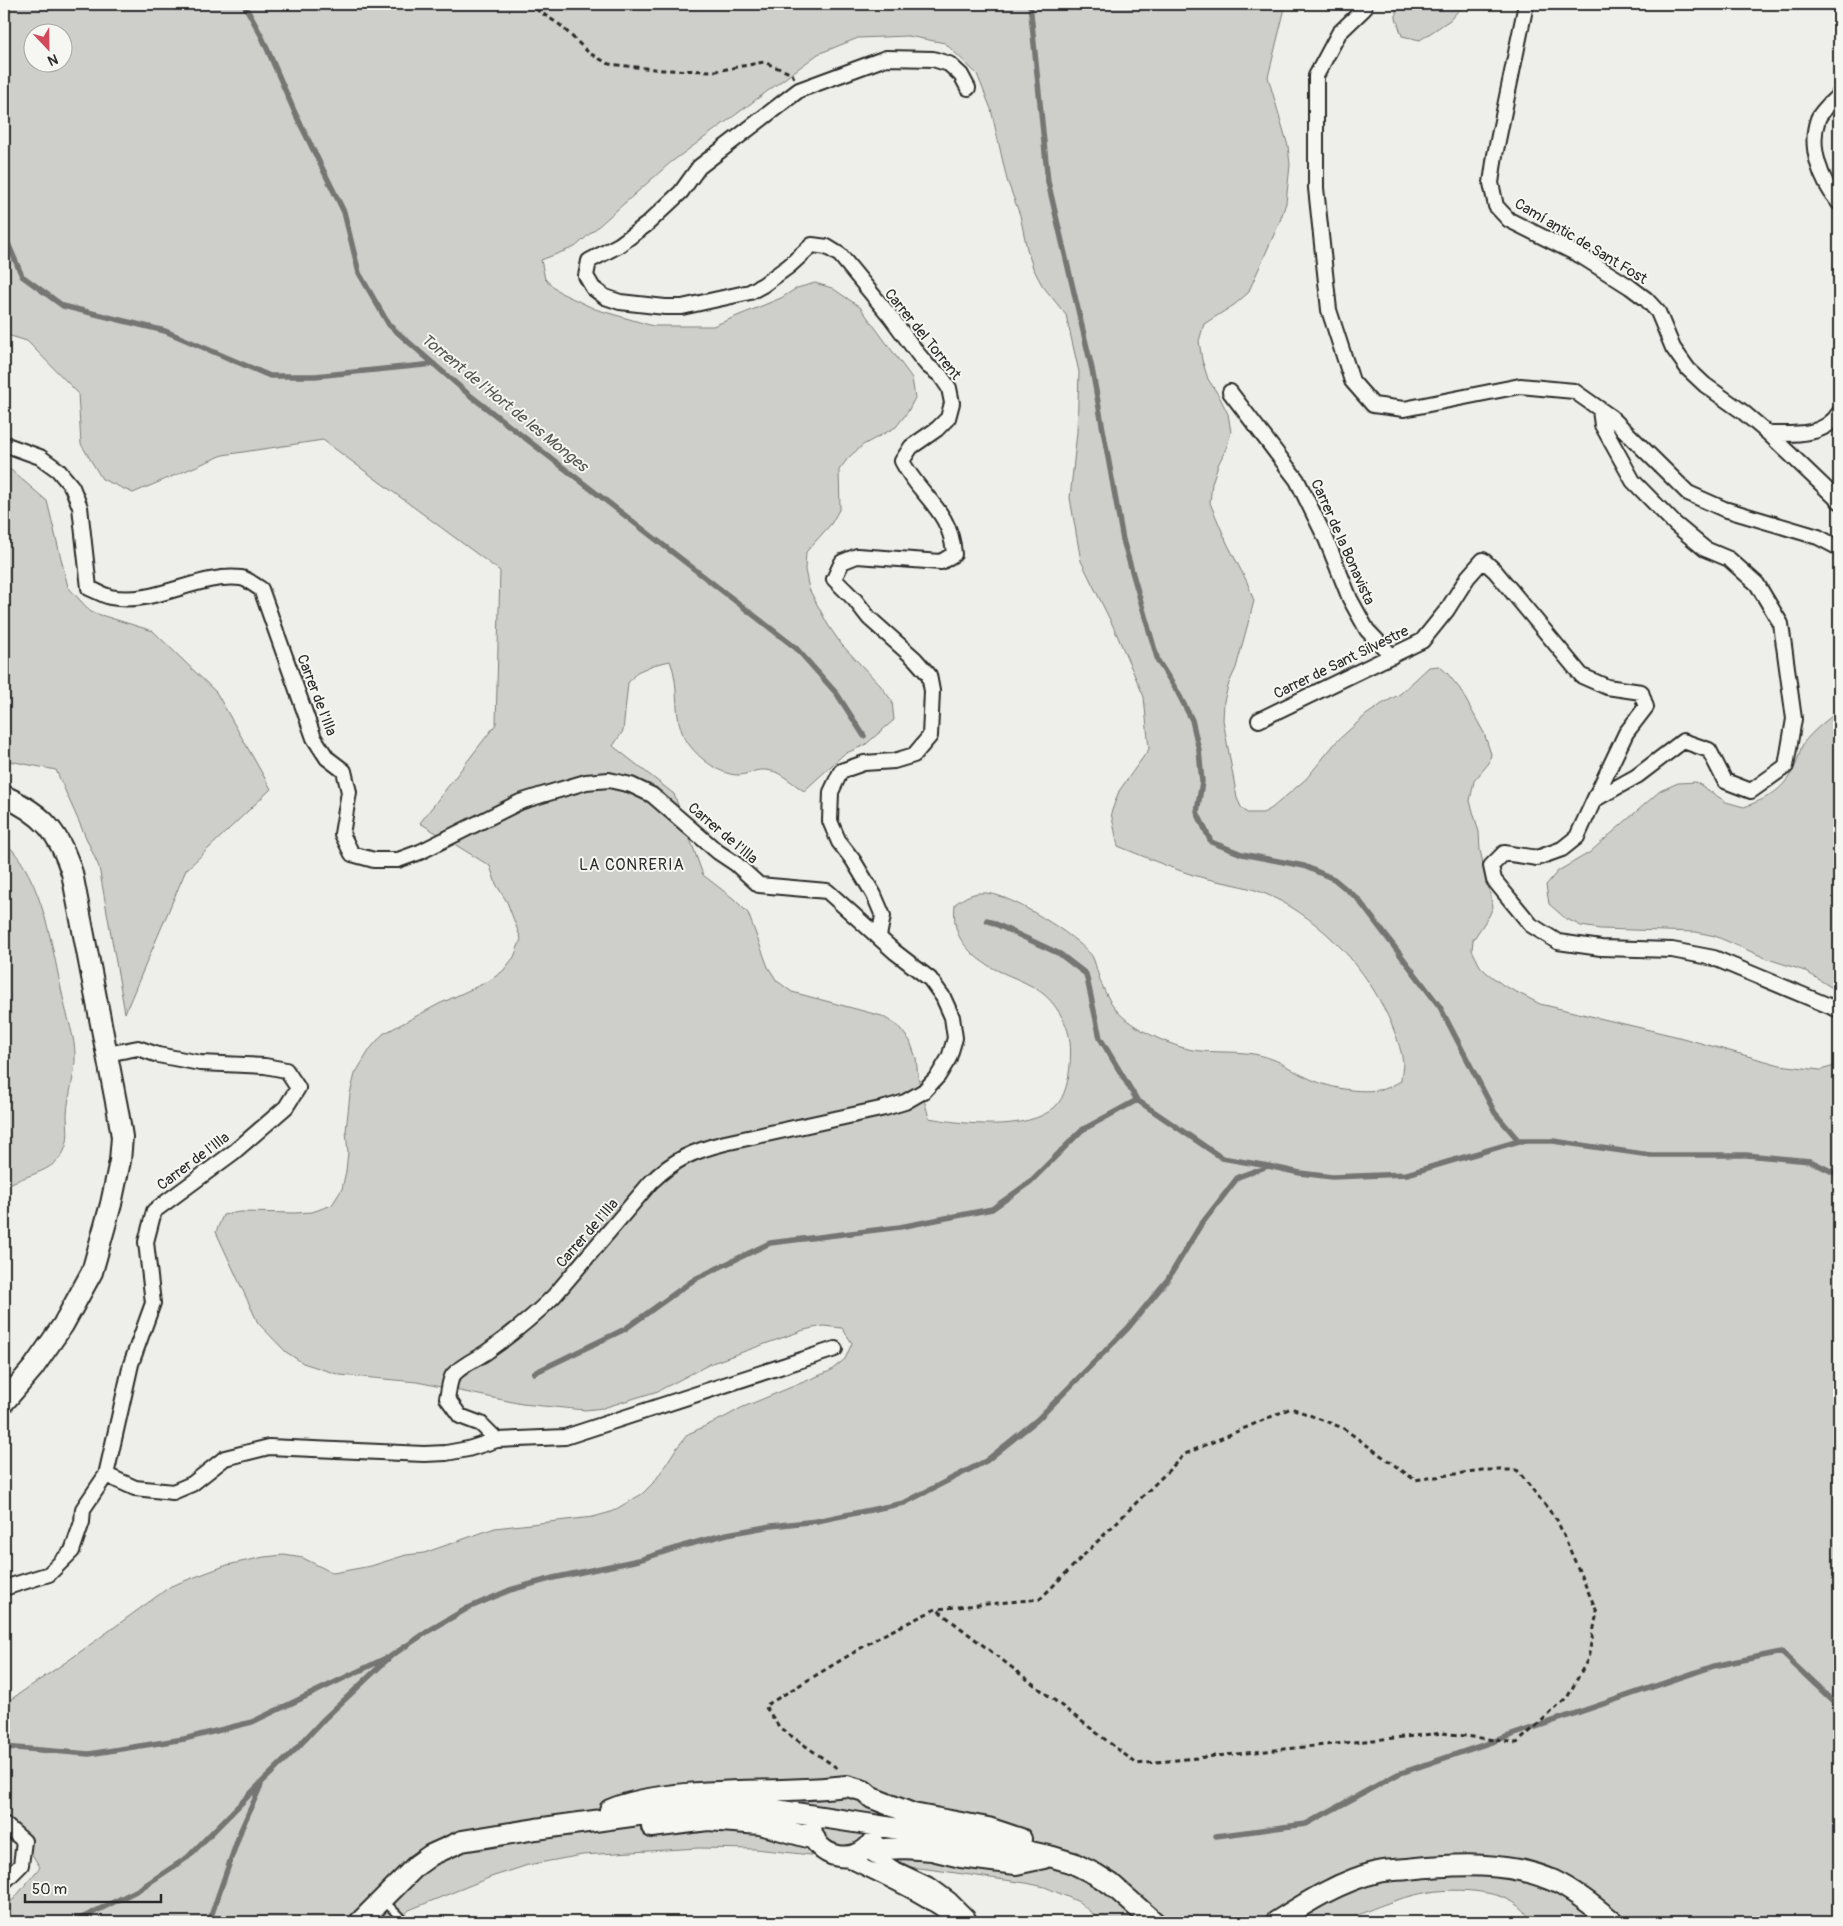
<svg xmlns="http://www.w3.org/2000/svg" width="1843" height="1926" viewBox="0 0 1843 1926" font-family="Pangolin,sans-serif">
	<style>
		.green { fill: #cececa; stroke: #7c7c7a; fill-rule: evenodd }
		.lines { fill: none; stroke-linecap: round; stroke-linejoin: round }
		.stream { stroke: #757573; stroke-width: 5.5 }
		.lane-casing { stroke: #2b2b2b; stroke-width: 11 }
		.street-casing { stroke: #2b2b2b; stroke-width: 18 }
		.secondary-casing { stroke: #2b2b2b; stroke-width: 24 }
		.path { stroke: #2b2b2b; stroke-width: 3; stroke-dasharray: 5 4; stroke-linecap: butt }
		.lane { stroke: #f6f6f2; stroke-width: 7 }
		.street { stroke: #f6f6f2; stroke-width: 14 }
		.secondary { stroke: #f6f6f2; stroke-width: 20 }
		.labels { text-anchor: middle; stroke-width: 4; stroke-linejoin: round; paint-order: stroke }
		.street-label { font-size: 15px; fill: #2b2b2b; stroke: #f6f6f2 }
		.water-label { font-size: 16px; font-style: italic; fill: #565655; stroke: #f6f6f2 }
		.neighbourhood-label { font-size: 16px; letter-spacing: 1px; fill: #2b2b2b; stroke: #f6f6f2 }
	</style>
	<rect width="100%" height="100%" fill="#eeeeea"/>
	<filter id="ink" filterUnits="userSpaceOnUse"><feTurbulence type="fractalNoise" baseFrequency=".02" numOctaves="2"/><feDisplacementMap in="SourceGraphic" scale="10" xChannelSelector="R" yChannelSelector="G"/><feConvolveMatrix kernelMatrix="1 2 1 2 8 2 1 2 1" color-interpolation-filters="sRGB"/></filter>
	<g filter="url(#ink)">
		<path class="green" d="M4 4H1286L1268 77 1288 146 1290 165 1286 203 1280 221 1248 293 1234 305 1204 324 1199 341 1202 360 1208 379 1219 396 1228 414 1231 432 1226 449 1218 465 1212 483 1210 503 1227 543 1247 582 1254 601 1236 668 1229 683 1224 701 1223 720 1237 798 1241 807 1247 813H1263L1272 808 1306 779 1337 741 1366 715 1382 704 1400 694 1429 667 1439 666 1447 673 1460 689 1484 733 1491 754 1489 763 1474 781 1470 801 1479 832 1480 850 1493 907 1489 916 1473 940 1472 950 1480 966 1487 973 1503 985 1540 1004 1679 1037 1780 1065 1820 1070 1839 1065V1922H1531C1519 1888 1454 1887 1424 1893 1403 1897 1364 1910 1346 1922H1102L1079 1902 1045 1887 1026 1883 935 1870 793 1853 755 1849 699 1848 582 1855 528 1865 491 1877 409 1910 398 1922H4V1901L13 1900 40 1867 4 1811V1704L69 1660 171 1586 227 1565 264 1557 284 1555 303 1558 333 1573 371 1566 406 1555 424 1553 495 1528 593 1517 611 1512 642 1494 655 1481 676 1449 688 1434 725 1417 741 1408 830 1371 845 1359 852 1343 842 1328 823 1326 804 1330 712 1363 658 1391 603 1408 585 1410 522 1404 417 1382 340 1375 303 1363 286 1352 258 1323 216 1232 223 1215 240 1212 295 1213 312 1212 332 1205 342 1189 346 1171 348 1152 346 1131 350 1094 355 1074 370 1049 383 1034 439 1004 489 981 503 971 514 957 521 939 507 902 496 884 490 866 420 823 496 724 500 571 323 440 223 455 133 493 102 479 81 444 78 393 27 341 4 334ZM32 32H62V62H32ZM908 36 945 43 977 74 991 109 1007 180 1020 215 1027 249 1033 268 1042 285 1066 315 1079 372 1077 432 1070 498 1081 561 1114 628 1144 697 1149 749 1119 791 1111 813 1118 846C1143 856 1167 867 1193 875 1212 881 1232 883 1252 889 1304 905 1355 954 1380 1001 1390 1019 1400 1042 1403 1062 1403 1068 1401 1075 1401 1081 1395 1084 1389 1088 1384 1089 1359 1094 1328 1088 1306 1077 1294 1072 1284 1063 1272 1059 1250 1050 1224 1053 1201 1051 1180 1050 1145 1034 1128 1021 1112 1009 1104 992 1098 974 1096 968 1095 961 1092 956 1077 936 1010 894 986 893 973 892 965 897 955 904 953 927 957 939 974 955 997 977 1034 978 1054 1005 1069 1025 1072 1040 1070 1065 1069 1078 1065 1098 1055 1107 1028 1132 962 1124 929 1118L918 1077 916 1058 910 1041 898 1026 882 1016 792 992 777 981 768 967 748 913 734 899 703 875 674 794 613 746 623 731 628 683 637 672 653 665 670 661C680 685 673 709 682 732 689 751 717 775 738 775 750 775 755 767 772 771 780 772 796 786 804 791L844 754 865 745 894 720 892 701 880 685 841 644 828 625 809 589 805 570 806 552 831 524 840 508 839 470 849 457 863 445 896 427 907 413 915 398 912 378 860 307 832 288 815 283 797 288 781 298 713 326H653L595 309 561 293 545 279 541 260 575 247 670 163 818 54 858 38Z
			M1396 4H1464L1450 20 1420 40 1402 36 1396 18Z
			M4 468 11 470 47 501 68 587 91 612 153 631 216 692 271 789 186 870 125 1013 99 867 56 770 4 760Z
			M1839 711V992L1805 971 1768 959 1715 936 1696 932 1600 929 1581 926 1565 918 1549 904 1546 885 1558 871 1589 853 1660 791 1678 783 1696 782 1726 802 1744 807C1770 797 1784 790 1796 764 1799 757 1800 748 1804 742 1814 730 1826 720 1839 711Z
			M4 841C44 878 52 950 64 1002 67 1017 75 1038 75 1054 76 1073 68 1094 67 1114 67 1126 70 1139 64 1151 54 1173 23 1175 4 1187Z"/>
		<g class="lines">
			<path class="stream" d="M244 4 262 37 295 113 344 212 359 273 389 325 467 393 796 648 837 694 864 736
				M1030 4 1048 182 1092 369 1123 540 1158 661 1177 691 1192 720 1199 750 1202 782 1197 812 1211 842 1242 854 1304 866 1334 879 1358 899 1440 1007 1495 1113 1519 1141
				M4 234 22 276 63 306 165 331 270 376H315L434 364
				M987 920 1060 954 1086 974 1100 1038 1137 1100
				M534 1373 625 1329 695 1279 770 1243 900 1227 992 1209 1030 1182 1082 1130 1137 1100 1222 1158 1268 1166
				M4 1747 89 1754 184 1739 252 1722 386 1658
				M1216 1836 1306 1824 1398 1774 1714 1666 1781 1652 1835 1703 1839 1701
				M74 1922 138 1890 188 1857 263 1781 295 1750 324 1719 391 1656 430 1630 468 1608 510 1590 553 1578 639 1560 683 1546 727 1534 771 1526 817 1521 904 1503 986 1461 1037 1420 1128 1328 1168 1279 1200 1226 1238 1177 1268 1166 1300 1173 1332 1177 1407 1174 1519 1141H1553L1650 1155H1746L1810 1161 1839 1175
				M209 1922 241 1830 261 1785"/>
			<defs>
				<path id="lane" d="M384 1901 405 1922"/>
				<path id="street" d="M1364 4V9L1339 33 1316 76V188L1329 310 1352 381 1373 405 1404 409 1520 386 1574 391 1611 417 1688 493 1724 509 1818 537 1839 548
					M1526 4 1495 155 1491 183 1496 206 1509 220 1581 256 1630 287 1646 299 1658 312 1673 348 1688 369 1705 385 1743 412 1769 434 1839 501
					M1839 95C1833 101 1821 111 1818 119 1808 147 1821 181 1839 203
					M1230 392 1297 480 1326 539 1350 599 1367 630 1392 656
					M1600 410 1602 425 1633 481 1675 524 1705 549 1729 559 1757 584 1781 624 1794 719 1786 766 1751 791 1725 781 1709 750 1683 741 1637 776 1594 800 1577 837 1562 849 1537 858 1504 853 1491 866 1494 880 1531 925 1558 942 1601 948 1672 950 1714 958 1839 1010
					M1769 434C1793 434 1824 437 1839 413
					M4 444 40 457 58 470 72 487 80 507 89 588C96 591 103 595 110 597 155 606 198 573 241 578 248 579 255 586 261 589L314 738 327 758 344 771 349 792 342 834 352 854 374 860H398L420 852 520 802 542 795 586 782 609 780 631 785 652 795 718 852 736 864 759 885 827 891 895 952 930 979 943 997 952 1017 955 1038 949 1058 938 1076 924 1091 905 1102 885 1108 725 1143C693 1151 675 1159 651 1182L554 1296C534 1316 512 1334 488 1351 477 1359 463 1364 453 1375 449 1381 449 1391 447 1398L460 1416 481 1424 497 1440
					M1259 720 1422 641 1447 610 1468 577 1483 560 1495 571 1582 676 1607 687 1641 692 1646 707 1626 733 1594 800
					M879 936 883 916 874 895 853 860 839 842 830 821 831 792 841 771 864 763 894 761 914 755 930 736 932 691 929 675 915 659 869 618 855 600 834 579 842 562 857 556 941 562 954 554C951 510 920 497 902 461L911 447 937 429 948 418 952 403 949 388 940 375 928 366 918 354 890 316 840 255 827 247 812 245 789 266 763 285 750 292 682 307H665L620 302 605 297 593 288 586 276 589 261 619 245 646 225 681 192 699 167 799 90 886 58 933 59 949 64 961 75 968 88
					M106 1475 135 1488 173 1492 192 1484 225 1458 269 1447 424 1454 446 1453 468 1449 497 1440 565 1437 835 1349
					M4 1588 49 1574 72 1551 82 1522 83 1509 106 1475 131 1364 153 1303 146 1242 154 1211 234 1152 286 1107 298 1088 286 1070 265 1066 200 1063 158 1055 138 1048 107 1054
					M4 1824 24 1841 21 1865 4 1882
					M866 1850 893 1868 931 1886 950 1900 968 1918 969 1922
					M843 1857C883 1877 925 1894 959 1922"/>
				<path id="secondary" d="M4 796C43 814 59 832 72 873L118 1112 122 1137 120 1161 111 1204 92 1272 63 1325 33 1368 4 1402
					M610 1810C628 1802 648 1799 668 1796 728 1788 788 1793 847 1786L864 1791 872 1798 913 1814 988 1828 1021 1839
					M652 1827 708 1820 760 1824 815 1839
					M811 1827C814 1859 857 1867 873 1841
					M866 1850 904 1848 932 1850 961 1857 1016 1864 1044 1858
					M360 1922 417 1865 431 1855 462 1841 536 1829 711 1805 751 1806 990 1843 1053 1857 1073 1863 1095 1874 1111 1884 1154 1922
					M1276 1922C1307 1902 1342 1880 1378 1872 1387 1870 1398 1870 1408 1869 1455 1864 1509 1861 1554 1881 1575 1891 1595 1907 1613 1922"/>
			</defs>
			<use href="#lane" class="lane-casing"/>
			<use href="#street" class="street-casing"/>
			<use href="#secondary" class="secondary-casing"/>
			<path class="path" d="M528 4 560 25 589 53 609 64 663 70 716 71 764 62 792 74 794 78
				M837 1768 780 1728 765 1706 881 1636 936 1609 1040 1599 1185 1454 1291 1408 1343 1428 1415 1480 1482 1470H1517L1557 1520 1597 1612 1588 1659 1567 1698 1517 1743 1443 1733 1137 1764 936 1609"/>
			<use href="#lane" class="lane"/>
			<use href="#street" class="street"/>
			<use href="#secondary" class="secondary"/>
		</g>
	</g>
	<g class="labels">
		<g class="street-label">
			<text transform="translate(1581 241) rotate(31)" y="5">Camí antic de Sant Fost</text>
			<text transform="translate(923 334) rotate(51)" y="5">Carrer del Torrent</text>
			<text transform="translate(1343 542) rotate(66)" y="5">Carrer de la Bonavista</text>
			<text transform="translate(1341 662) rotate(-26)" y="5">Carrer de Sant Silvestre</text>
			<text transform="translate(317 695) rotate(69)" y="5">Carrer de l'Illa</text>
			<text transform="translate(723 833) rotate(40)" y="5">Carrer de l'Illa</text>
			<text transform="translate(193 1161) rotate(-37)" y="5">Carrer de l'Illa</text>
			<text transform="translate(587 1233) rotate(-49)" y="5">Carrer de l'Illa</text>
		</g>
		<g class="water-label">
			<text transform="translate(505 402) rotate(39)" y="6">Torrent de l'Hort de les Monges</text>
		</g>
		<g class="neighbourhood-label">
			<text x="632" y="870">LA CONRERIA</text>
		</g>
	</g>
	<rect width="1843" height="1926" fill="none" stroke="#f6f6f2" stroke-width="20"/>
	<rect x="10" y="10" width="1823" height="1906" fill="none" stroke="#2b2b2b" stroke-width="2" filter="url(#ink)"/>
	<g transform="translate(48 48) rotate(158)"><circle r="24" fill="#f6f6f2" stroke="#a5a5a2"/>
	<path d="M0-4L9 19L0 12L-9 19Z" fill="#d1495b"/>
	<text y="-8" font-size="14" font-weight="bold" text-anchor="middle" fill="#2b2b2b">N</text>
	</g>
	<path d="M25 1894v8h136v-8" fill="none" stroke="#2b2b2b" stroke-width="2.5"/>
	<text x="32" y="1894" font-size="15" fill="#2b2b2b" stroke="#f6f6f2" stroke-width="4" paint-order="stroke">50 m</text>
</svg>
